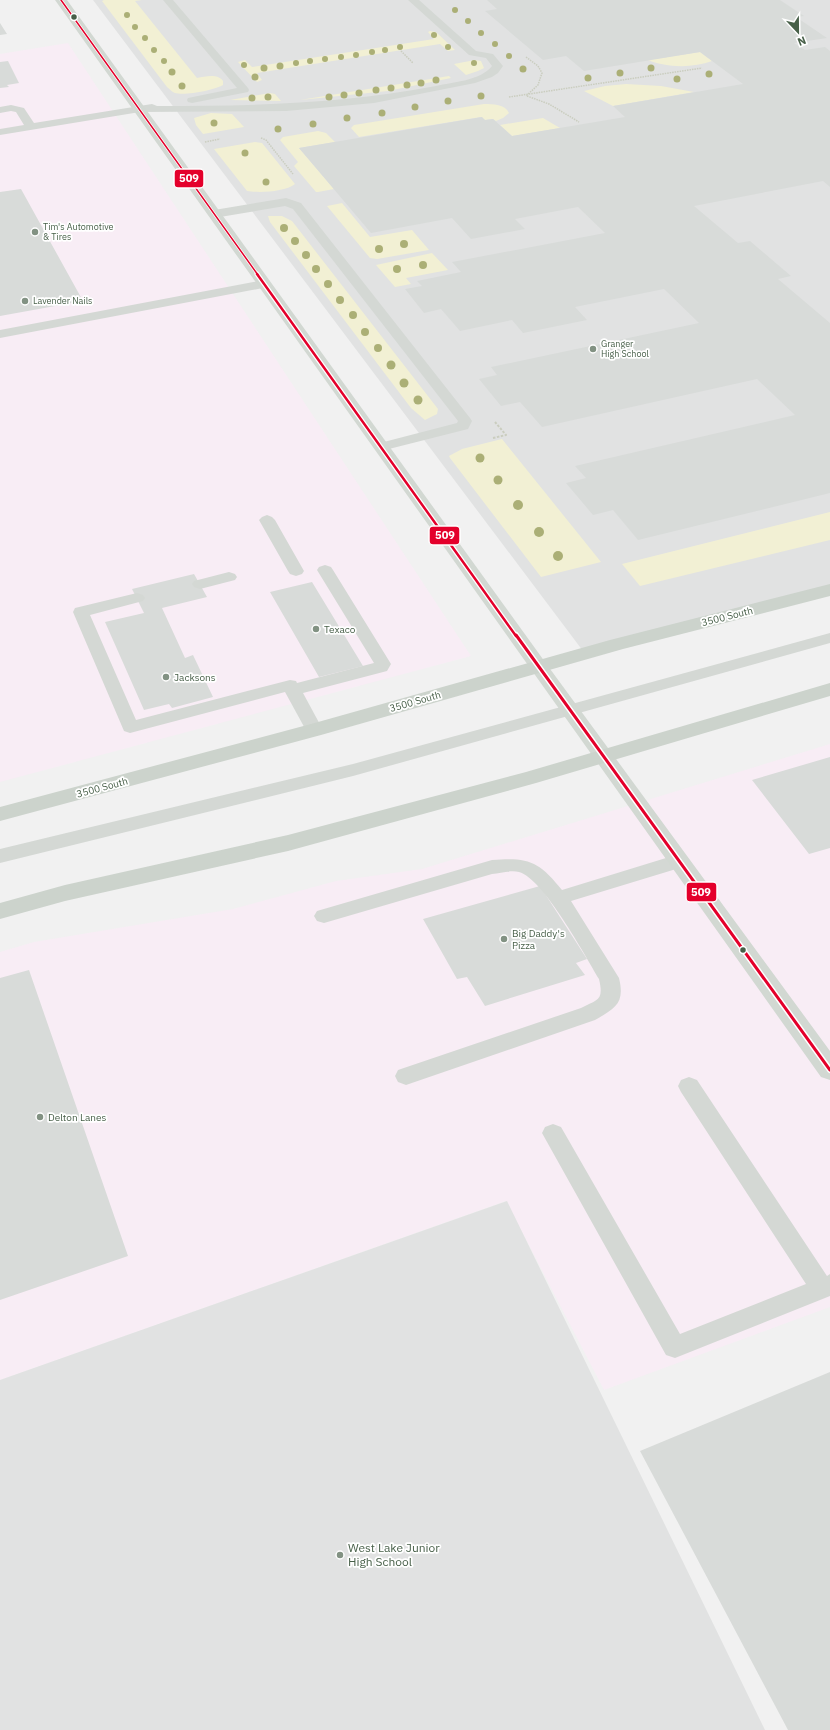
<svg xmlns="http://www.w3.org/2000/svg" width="830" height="1730" viewBox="0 0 830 1730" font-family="'IBM Plex Sans',sans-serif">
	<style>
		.commercial { fill: #f8edf5 }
		.education { fill: #e1e2e2 }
		.green { fill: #f2f0d4 }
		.building { fill: #d8dbd9 }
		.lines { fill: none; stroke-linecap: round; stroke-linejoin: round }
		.path-far1 { stroke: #cacdbf; stroke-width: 1.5; stroke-dasharray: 1.5 1; stroke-linecap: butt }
		.path { stroke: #cacdbf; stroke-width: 2; stroke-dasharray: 2.5 1.5; stroke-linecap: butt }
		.lane { fill: #d4d8d4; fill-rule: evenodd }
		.secondary { fill: #d2d8d2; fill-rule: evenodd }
		.primary { fill: #ccd3cc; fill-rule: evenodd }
		.bus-1-far2-casing { stroke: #fff; stroke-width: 3 }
		.bus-1-far1-casing { stroke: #fff; stroke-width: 5 }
		.bus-1-casing { stroke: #fff; stroke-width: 6 }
		.bus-1-far2 { stroke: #e4002b; stroke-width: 1.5 }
		.bus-1-far1 { stroke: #e4002b; stroke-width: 2.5 }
		.bus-1 { stroke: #e4002b; stroke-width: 3 }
		.tree { fill: #abaf76 }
		.bus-dot { fill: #475f48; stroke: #fff; stroke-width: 1.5 }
		.poi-dot { fill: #829283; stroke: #fff; stroke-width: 1.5 }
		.labels { text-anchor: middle; stroke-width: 3.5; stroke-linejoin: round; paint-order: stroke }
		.far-poi-label { font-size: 9px; fill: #475f48; stroke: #fff; text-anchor: start }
		.street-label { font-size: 10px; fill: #475f48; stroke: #fff }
		.poi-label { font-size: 10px; fill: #475f48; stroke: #fff; text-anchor: start }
		.near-poi-label { font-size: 12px; fill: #475f48; stroke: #fff; text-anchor: start }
		.line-badge { stroke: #fff; stroke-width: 1.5 }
		.badge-label { font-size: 11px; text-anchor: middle; font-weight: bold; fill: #fff }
	</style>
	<rect width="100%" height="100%" fill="#f1f1f1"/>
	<path class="commercial" d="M68 43 471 656 0 782V54Z
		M830 744V1307L604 1390 506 1201 0 1380V952L34 942 233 909 336 881 422 869Z"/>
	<path class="education" d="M93 0H830V589L586 655Z
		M507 1201 765 1730H0V1380Z"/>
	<path class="green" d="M104 0H142L135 1 197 78C205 77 217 73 223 81V85C215 90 185 96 175 93 172 92 170 89 167 87L102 1Z
		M430 31 436 32 455 50 448 51 440 44 257 73 262 80 257 82 238 62 245 60 252 67 434 39 428 32Z
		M700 52 712 61C693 68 667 68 648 60Z
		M475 60 481 61 484 68 478 71 466 75 454 64Z
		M449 76 451 78 388 91 300 100Z
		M626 84 661 86 694 92 613 106 584 91 605 86Z
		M270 93 275 94 281 101 230 100Z
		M484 104C493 104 505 104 509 113L503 118 496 121 493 119 485 120 481 117 359 137 351 128 354 125Z
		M211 113 232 114 244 127 203 134 196 125 194 118Z
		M543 118 560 128 512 136 500 125Z
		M318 131 326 133 335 142 299 148 334 189 318 192H316L294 166 298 162 280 140 283 137Z
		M255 142 262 143 295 184C285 192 259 193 247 191L214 149Z
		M342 203 370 237 412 230 429 250 377 259 370 258 327 206Z
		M268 216H282L292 221 438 409 437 414 425 420 411 408 270 222Z
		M432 253 448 270 406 278 411 284 395 287 376 265Z
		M502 439 601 562 541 577 450 458 449 456 462 449Z
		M830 512V540L640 586 622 564Z"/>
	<path class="building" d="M487 0H780L804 16 796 17 827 38 794 43 805 50 825 47 830 51V187L823 181 694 206 738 243 750 241 791 276 778 279 830 323V493L638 540 613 510 593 515 566 483 586 478 575 466 795 415 757 379 542 427 520 402 501 406 479 379 497 375 491 367 699 323 664 289 575 307 587 320 523 333 512 320 460 331 441 309 424 313 405 289 422 286 417 281 461 272 452 262 605 233 578 207 515 219 525 229 471 239 452 218 371 233 299 148 482 117 485 120 493 119 512 136 625 117 613 106 743 84 700 52 584 71 566 56 543 60 485 11 497 9Z
		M0 23 7 34 0 35Z
		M8 61 19 83 7 85 9 87 0 88V62Z
		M21 189 83 301 0 316V192Z
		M194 574 207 597 162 608 185 658 193 655 213 697 172 708 169 704 144 710 105 622 144 613 132 589Z
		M312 582 363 666 319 677 270 592Z
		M830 757V848L809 854 752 780Z
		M540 886 587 959 576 963 585 975 485 1006 467 977 457 979 423 919Z
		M29 970 128 1256 0 1300V978Z
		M830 1372V1730H788L640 1451Z"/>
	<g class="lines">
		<path class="path-far1" d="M401 51 413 63
			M526 57 538 66 542 73 538 85 526 96
			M527 96 549 104 579 122
			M509 97 702 68
			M261 138 266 140 293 174
			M205 142 220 139"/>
		<path class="path" d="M493 438 506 435 495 422"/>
		<path class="lane" d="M163 0H173L248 88 249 90 248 92 192 103 188 102 187 100 188 98 237 88Z
			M408 0H419L476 51 493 54 503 66 498 73 492 77 475 83 374 103 286 111 140 112 0 135V129L24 125 16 112 11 111 0 113V107L11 105 24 108 34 123 152 104 157 106C251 106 343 104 436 86 453 82 480 81 492 66L486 58 469 55Z
			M286 198 301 203 470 418 472 421 468 429 381 451 376 450 374 447 376 444 457 423 458 421 293 209 285 206 214 218 210 217 208 214 210 211 214 210Z
			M264 280 268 281 270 284 268 287 0 338V330Z
			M267 515 272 517 275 520 304 571 302 574 296 576 290 574 288 571 259 520 262 517Z
			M325 565 331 567 333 570 391 664 387 671 303 693 323 730 320 734 314 736 308 734 285 692 130 733 124 731 73 612 75 608 137 593 143 595 145 598 143 601 90 615 136 720 290 680 296 681 297 683 374 663 317 570 319 567Z
			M229 572 235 574 237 577 235 580 200 589 194 587 192 584 194 581Z
			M830 633V643L353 776 0 863V849L353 764Z
			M679 854 686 856 688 861 686 866 571 901 619 978C625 1003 616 1008 595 1020L406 1085 398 1082 395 1076 398 1070 581 1008C598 999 604 1001 599 979 586 957 543 878 519 872 511 870 501 873 492 874L324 923 317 921 314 916 317 911 492 860C528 857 539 861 562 890Z
			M689 1077 697 1080 827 1276 830 1274V1296L675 1358 666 1355 542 1133 545 1127 553 1124 561 1127 680 1334 806 1284 681 1092 678 1086 681 1080Z"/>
		<path class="secondary" d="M55 0H67L545 662 830 1051V1080L821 1077Z"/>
		<path class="primary" d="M830 584V596L623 649 321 735 0 821V807L311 724 610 640Z
			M830 683V696L536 783 288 851 65 901 0 919V903L65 885 288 835 526 772Z"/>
		<defs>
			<path id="bus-1-far2" d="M61 0 258 275"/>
			<path id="bus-1-far1" d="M257 274 516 636"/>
			<path id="bus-1" d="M516 635 830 1070"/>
		</defs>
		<use href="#bus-1-far2" class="bus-1-far2-casing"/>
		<use href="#bus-1-far1" class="bus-1-far1-casing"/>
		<use href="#bus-1" class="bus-1-casing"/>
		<use href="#bus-1-far2" class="bus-1-far2"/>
		<use href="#bus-1-far1" class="bus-1-far1"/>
		<use href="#bus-1" class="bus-1"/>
	</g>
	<g class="tree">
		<circle cx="455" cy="10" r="3"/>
		<circle cx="127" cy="15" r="3"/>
		<circle cx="468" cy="21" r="3"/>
		<circle cx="135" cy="27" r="3"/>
		<circle cx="481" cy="33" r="3"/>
		<circle cx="434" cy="35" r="3"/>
		<circle cx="145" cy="38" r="3"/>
		<circle cx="495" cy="44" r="3"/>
		<circle cx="400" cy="47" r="3"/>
		<circle cx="448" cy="47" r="3"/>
		<circle cx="154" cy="50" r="3"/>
		<circle cx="385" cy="50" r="3"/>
		<circle cx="372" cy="52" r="3"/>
		<circle cx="356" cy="55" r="3"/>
		<circle cx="509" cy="56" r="3"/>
		<circle cx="341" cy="57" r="3"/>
		<circle cx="325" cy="59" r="3"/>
		<circle cx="164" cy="61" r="3"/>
		<circle cx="310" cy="61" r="3"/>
		<circle cx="296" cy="63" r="3"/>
		<circle cx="474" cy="63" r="3"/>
		<circle cx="244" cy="65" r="3"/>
		<circle cx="280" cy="66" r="3.5"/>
		<circle cx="264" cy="68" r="3.5"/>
		<circle cx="651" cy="68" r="3.5"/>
		<circle cx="523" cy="69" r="3.5"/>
		<circle cx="172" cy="72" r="3.5"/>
		<circle cx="620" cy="73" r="3.5"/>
		<circle cx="709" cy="74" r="3.5"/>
		<circle cx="255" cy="77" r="3.5"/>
		<circle cx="588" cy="78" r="3.5"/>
		<circle cx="677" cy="79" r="3.5"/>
		<circle cx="436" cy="80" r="3.5"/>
		<circle cx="421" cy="83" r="3.5"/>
		<circle cx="407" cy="85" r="3.5"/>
		<circle cx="182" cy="86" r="3.5"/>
		<circle cx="391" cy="88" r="3.5"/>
		<circle cx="376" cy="90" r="3.5"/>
		<circle cx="359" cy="93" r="3.5"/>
		<circle cx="344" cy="95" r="3.5"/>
		<circle cx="481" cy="96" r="3.5"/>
		<circle cx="268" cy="97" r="3.5"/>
		<circle cx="329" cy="97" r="3.5"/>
		<circle cx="252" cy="98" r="3.5"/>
		<circle cx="448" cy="101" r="3.5"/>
		<circle cx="415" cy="107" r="3.5"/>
		<circle cx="382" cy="113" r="3.5"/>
		<circle cx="347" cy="118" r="3.5"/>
		<circle cx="214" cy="123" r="3.5"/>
		<circle cx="313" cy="124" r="3.5"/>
		<circle cx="278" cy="129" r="3.5"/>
		<circle cx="245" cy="153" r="3.5"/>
		<circle cx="266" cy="182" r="3.5"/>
		<circle cx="284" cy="228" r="4"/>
		<circle cx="295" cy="241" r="4"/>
		<circle cx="404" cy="244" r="4"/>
		<circle cx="379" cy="249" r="4"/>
		<circle cx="306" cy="255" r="4"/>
		<circle cx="423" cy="265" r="4"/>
		<circle cx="316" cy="269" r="4"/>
		<circle cx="397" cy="269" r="4"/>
		<circle cx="328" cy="284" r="4"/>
		<circle cx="340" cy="300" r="4"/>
		<circle cx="353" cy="315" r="4"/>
		<circle cx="365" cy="332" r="4"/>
		<circle cx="378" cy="348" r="4"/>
		<circle cx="391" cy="365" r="4.5"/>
		<circle cx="404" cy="383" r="4.5"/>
		<circle cx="418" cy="400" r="4.5"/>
		<circle cx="480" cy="458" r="4.5"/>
		<circle cx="498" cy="480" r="4.5"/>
		<circle cx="518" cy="505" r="5"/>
		<circle cx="539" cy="532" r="5"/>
		<circle cx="558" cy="556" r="5"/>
	</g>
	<g class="bus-dot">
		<circle cx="74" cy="17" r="3.5"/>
		<circle cx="743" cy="950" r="3.5"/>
	</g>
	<g class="poi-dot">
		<circle cx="35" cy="232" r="4"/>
		<circle cx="25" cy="301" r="4"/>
		<circle cx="593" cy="349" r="4"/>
		<circle cx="316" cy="629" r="4"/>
		<circle cx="166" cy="677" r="4"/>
		<circle cx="504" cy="939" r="4"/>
		<circle cx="40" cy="1117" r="4"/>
		<circle cx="340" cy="1555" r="4"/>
	</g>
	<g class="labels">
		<g class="far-poi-label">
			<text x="43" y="230">Tim's Automotive<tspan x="43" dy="10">&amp; Tires</tspan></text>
			<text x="33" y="304">Lavender Nails</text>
			<text x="601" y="347">Granger<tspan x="601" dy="10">High School</tspan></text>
		</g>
		<g class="street-label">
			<text transform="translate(727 616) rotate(-14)" y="4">3500 South</text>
			<text transform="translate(415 701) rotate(-16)" y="4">3500 South</text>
			<text transform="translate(102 787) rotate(-15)" y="4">3500 South</text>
		</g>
		<g class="poi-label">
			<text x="324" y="633">Texaco</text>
			<text x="174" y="681">Jacksons</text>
			<text x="512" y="937">Big Daddy's<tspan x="512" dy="12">Pizza</tspan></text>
			<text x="48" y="1121">Delton Lanes</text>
		</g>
		<g class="near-poi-label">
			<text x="348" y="1552">West Lake Junior<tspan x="348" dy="14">High School</tspan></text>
		</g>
	</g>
	<g class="line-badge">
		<rect x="174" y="169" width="30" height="19" rx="4" fill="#e4002b"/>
		<rect x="429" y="526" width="31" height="19" rx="4" fill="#e4002b"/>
		<rect x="686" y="882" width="31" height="20" rx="4" fill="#e4002b"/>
	</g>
	<g class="badge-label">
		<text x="189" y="182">509</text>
		<text x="445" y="539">509</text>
		<text x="701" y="896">509</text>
	</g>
	<g transform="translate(798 32) rotate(158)" stroke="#ffffff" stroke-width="3" paint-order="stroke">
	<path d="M0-3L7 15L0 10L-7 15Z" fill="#475f48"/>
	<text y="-6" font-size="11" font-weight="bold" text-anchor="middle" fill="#475f48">N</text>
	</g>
</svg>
